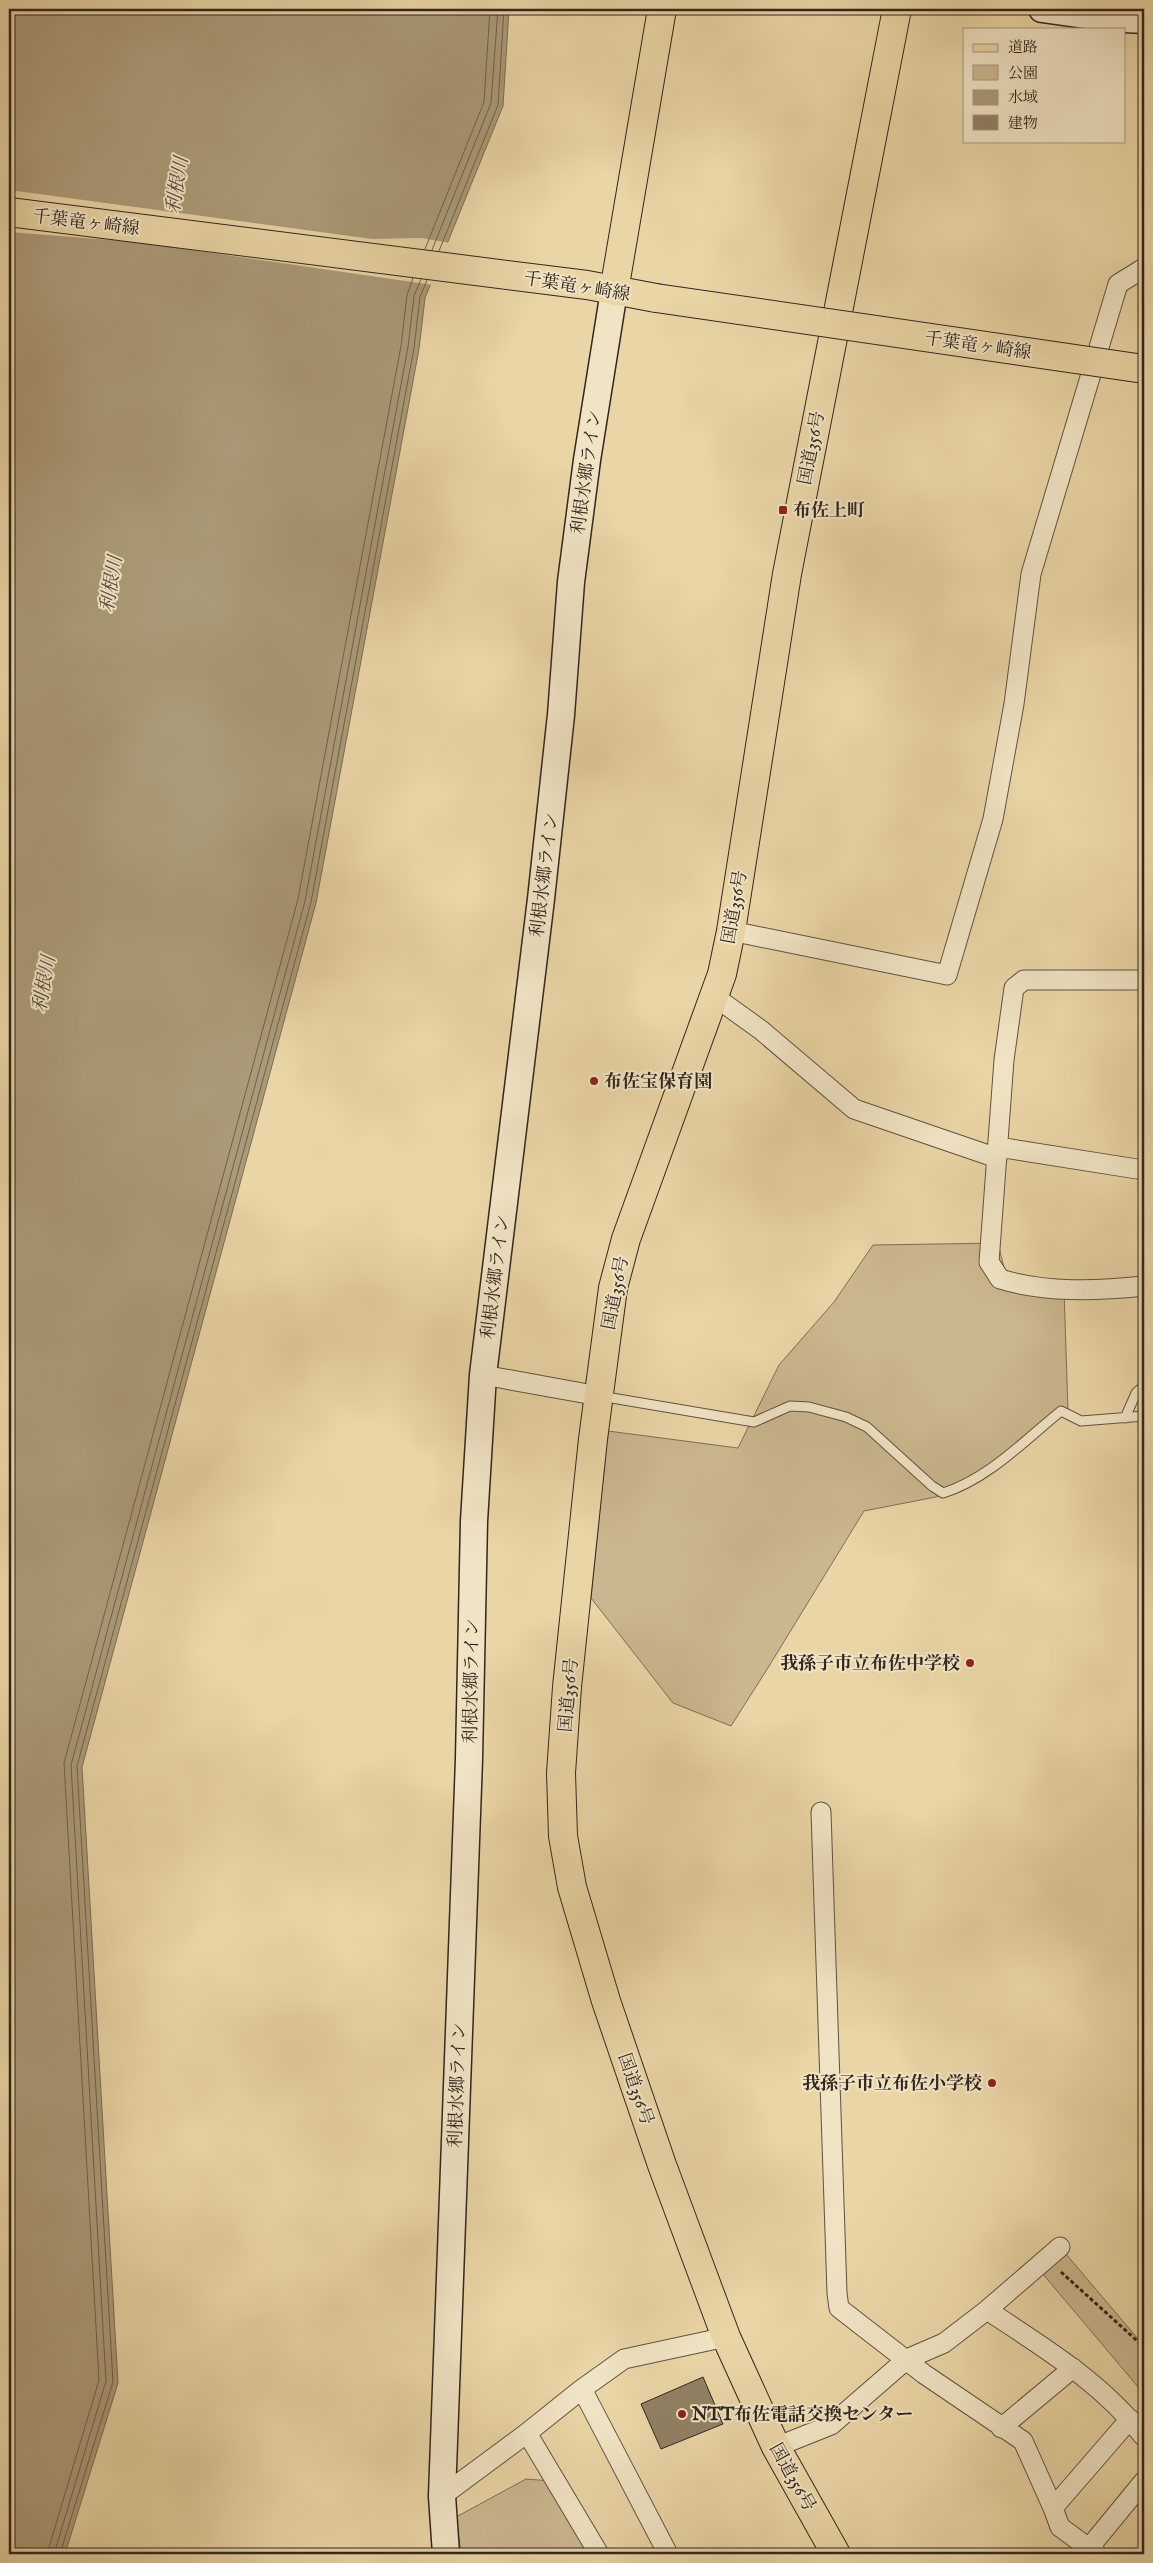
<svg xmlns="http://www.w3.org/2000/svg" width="1153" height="2563" viewBox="0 0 1153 2563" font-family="'IM FELL English','Noto Serif JP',serif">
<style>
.green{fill:#cbb78f;stroke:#7e6e57}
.water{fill:#ab9a78;stroke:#7b6c54}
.pier{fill:#ead5a6}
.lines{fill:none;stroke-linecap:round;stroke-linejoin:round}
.shore{stroke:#6e604c;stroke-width:1}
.building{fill:#928165;stroke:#32261f}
.service-casing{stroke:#605241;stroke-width:11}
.minor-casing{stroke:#605241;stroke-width:21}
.secondary-casing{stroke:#32261f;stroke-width:29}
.primary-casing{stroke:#32261f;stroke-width:30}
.trunk-casing{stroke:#32261f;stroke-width:30}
.path{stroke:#32261f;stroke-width:3;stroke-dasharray:4 2.5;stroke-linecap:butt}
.service{stroke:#f1e4c5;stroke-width:9}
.minor{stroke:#f1e4c5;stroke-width:19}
.secondary{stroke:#f1e4c5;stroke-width:26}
.primary{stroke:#ead5a6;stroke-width:28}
.trunk{stroke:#ead5a6;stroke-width:28}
.primary-bridge-casing{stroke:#32261f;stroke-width:30;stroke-linecap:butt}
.primary-bridge{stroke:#ead5a6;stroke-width:28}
.poi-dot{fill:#8f2418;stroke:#f1e4c5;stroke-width:2}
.labels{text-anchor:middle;stroke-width:4;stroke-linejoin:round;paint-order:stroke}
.street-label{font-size:18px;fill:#32261f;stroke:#f1e4c5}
.poi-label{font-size:18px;font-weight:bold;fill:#32261f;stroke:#f1e4c5;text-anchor:start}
.water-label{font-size:19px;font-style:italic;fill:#56493a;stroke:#f1e4c5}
</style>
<rect width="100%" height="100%" fill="#ead5a6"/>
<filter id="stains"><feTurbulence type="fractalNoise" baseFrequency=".004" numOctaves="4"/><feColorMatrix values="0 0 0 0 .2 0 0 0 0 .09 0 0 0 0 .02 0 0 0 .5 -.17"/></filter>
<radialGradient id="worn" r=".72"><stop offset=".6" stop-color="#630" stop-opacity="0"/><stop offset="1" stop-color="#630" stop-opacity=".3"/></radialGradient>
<path class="green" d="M 998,1243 L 1007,1280 L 1064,1289 L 1068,1412 L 951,1494 L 864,1511 L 766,1671 L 731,1726 L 673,1703 L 591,1598 L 608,1431 L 738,1448 L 779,1365 L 834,1302 L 873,1245 Z
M 1060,2247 L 1144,2346 L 1144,2394 L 1037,2267 Z
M 526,2479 L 551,2481 L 598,2554 L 461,2554 L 456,2517 Z"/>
<path class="water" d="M 9,9 L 509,9 L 503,106 L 425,298 L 419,349 L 316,903 L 82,1767 L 118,2383 L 65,2554 L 9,2554 Z"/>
<path class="pier" d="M 9,190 L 372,239 L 421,238 L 450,243 L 433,285 L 136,242 L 9,232 Z"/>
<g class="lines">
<path class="shore" d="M 425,249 L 484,102 L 490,9
M 432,250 L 491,103 L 498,9
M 439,251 L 498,105 L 504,9
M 47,2554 L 99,2380 L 64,1763 L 298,899 L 401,346 L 407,295 L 413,278
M 54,2554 L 106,2381 L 71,1765 L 305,901 L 408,347 L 414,296 L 421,279
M 60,2554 L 113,2382 L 77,1766 L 311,902 L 414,348 L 420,297 L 427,280"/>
</g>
<path class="building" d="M 703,2377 L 723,2424 L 661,2449 L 641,2404 Z"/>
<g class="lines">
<defs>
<path id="service" d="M 600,1396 L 754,1422 L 790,1406 L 809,1407 L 846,1417 L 867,1427 L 932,1486 L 943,1493 C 988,1479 1025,1440 1061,1411 L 1081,1421 L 1144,1416
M 1125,1418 L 1136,1393 L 1144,1386"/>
<path id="minor" d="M 731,931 L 947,975 L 993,819 L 1014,704 L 1031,574 L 1118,284 L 1144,268
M 1144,980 L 1024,980 L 1014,988 L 1004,1060 L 989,1262 L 1000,1279 C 1046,1293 1097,1291 1144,1286
M 715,997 L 761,1030 L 854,1109 L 997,1158
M 998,1147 L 1137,1169
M 483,1375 L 599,1396
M 821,1812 L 837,2293 L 839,2308 L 924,2374 L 1023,2441 L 1053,2508 L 1130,2419
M 987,2310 C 1043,2347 1103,2383 1144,2437
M 582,2389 L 668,2554
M 1001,2428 L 1073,2368
M 527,2433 L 599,2554
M 776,2447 L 831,2425 L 907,2359 L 944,2343 L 987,2310 L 1060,2247
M 442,2496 L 527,2433 L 582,2389 L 624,2359 L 726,2337
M 1053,2508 L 1060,2527 L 1097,2554
M 1089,2548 L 1144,2481"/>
<path id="secondary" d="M 1042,9 L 1106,18 L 1144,20
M 446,2554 L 442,2496 L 469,1759 L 474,1521 L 483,1375 L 541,899 L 561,715 L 571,582 L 587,460 L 614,291"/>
<path id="primary" d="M 9,212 L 587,285 L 656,298
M 614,291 L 662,9"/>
<path id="trunk" d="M 836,2554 L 776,2447 L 726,2337 L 662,2165 L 606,2001 L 572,1887 L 563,1836 L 561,1773 L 567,1687 L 593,1439 L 613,1288 L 626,1239 L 722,974 L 731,931 L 787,574 L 897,9"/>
</defs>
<use href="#service" class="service-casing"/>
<use href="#minor" class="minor-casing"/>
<use href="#secondary" class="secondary-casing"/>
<use href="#primary" class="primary-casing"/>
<use href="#trunk" class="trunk-casing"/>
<path class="path" d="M 1061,2272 L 1144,2347"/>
<use href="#service" class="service"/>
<use href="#minor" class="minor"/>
<use href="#secondary" class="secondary"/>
<use href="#primary" class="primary"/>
<use href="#trunk" class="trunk"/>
<defs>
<path id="primary-bridge" d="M 656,298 L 1144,369"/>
</defs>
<use href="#primary-bridge" class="primary-bridge-casing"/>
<use href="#primary-bridge" class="primary-bridge"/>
</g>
<g class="poi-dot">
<rect x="778" y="505" width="10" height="10" rx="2.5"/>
<circle cx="594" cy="1081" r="5"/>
<circle cx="970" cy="1663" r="5"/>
<circle cx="992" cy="2083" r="5"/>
<circle cx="682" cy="2414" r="5"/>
</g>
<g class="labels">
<g class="street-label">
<text transform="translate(86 222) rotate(7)" y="6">千葉竜ヶ崎線</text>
<text transform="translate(577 286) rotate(9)" y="6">千葉竜ヶ崎線</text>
<text transform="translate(978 345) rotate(8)" y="6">千葉竜ヶ崎線</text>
<text transform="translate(811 448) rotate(-79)" y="6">国道356号</text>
<text transform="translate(586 472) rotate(-82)" y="6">利根水郷ライン</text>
<text transform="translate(544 875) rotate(-83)" y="6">利根水郷ライン</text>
<text transform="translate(734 907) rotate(-80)" y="6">国道356号</text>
<text transform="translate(495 1277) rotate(-83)" y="6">利根水郷ライン</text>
<text transform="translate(615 1293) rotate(-79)" y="6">国道356号</text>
<text transform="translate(471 1681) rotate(-89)" y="6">利根水郷ライン</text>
<text transform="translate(568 1695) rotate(-85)" y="6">国道356号</text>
<text transform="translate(457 2085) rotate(-88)" y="6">利根水郷ライン</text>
<text transform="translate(636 2089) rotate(71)" y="6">国道356号</text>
<text transform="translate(793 2477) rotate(61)" y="6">国道356号</text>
</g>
<g class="poi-label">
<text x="793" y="516">布佐上町</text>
<text x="604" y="1087">布佐宝保育園</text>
<text x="960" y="1669" text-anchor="end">我孫子市立布佐中学校</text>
<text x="982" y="2089" text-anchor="end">我孫子市立布佐小学校</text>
<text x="692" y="2420">NTT布佐電話交換センター</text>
</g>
<g class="water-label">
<text transform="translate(176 185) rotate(-81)" y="7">利根川</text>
<text transform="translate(110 584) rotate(-81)" y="7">利根川</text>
<text transform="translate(43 984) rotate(-80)" y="7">利根川</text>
</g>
</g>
<rect width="1153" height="2563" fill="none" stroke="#ead5a6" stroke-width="30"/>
<rect x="10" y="10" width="1133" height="2543" fill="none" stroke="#32261f" stroke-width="2.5"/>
<rect x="15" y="15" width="1123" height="2533" fill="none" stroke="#32261f"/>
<rect x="963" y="28" width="162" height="115" fill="#f1e4c5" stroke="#a59883"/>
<rect x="973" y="44" width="25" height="8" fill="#ead5a6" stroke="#a59883"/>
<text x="1008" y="52" font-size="15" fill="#32261f">道路</text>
<rect x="973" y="65" width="25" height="15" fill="#cbb78f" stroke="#a59883"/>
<text x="1008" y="78" font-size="15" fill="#32261f">公園</text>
<rect x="973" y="90" width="25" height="15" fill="#ab9a78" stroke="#a59883"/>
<text x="1008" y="102" font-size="15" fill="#32261f">水域</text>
<rect x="973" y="115" width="25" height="15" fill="#928165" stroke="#a59883"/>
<text x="1008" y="128" font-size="15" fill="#32261f">建物</text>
<rect width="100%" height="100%" filter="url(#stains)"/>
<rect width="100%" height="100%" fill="url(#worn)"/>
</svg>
